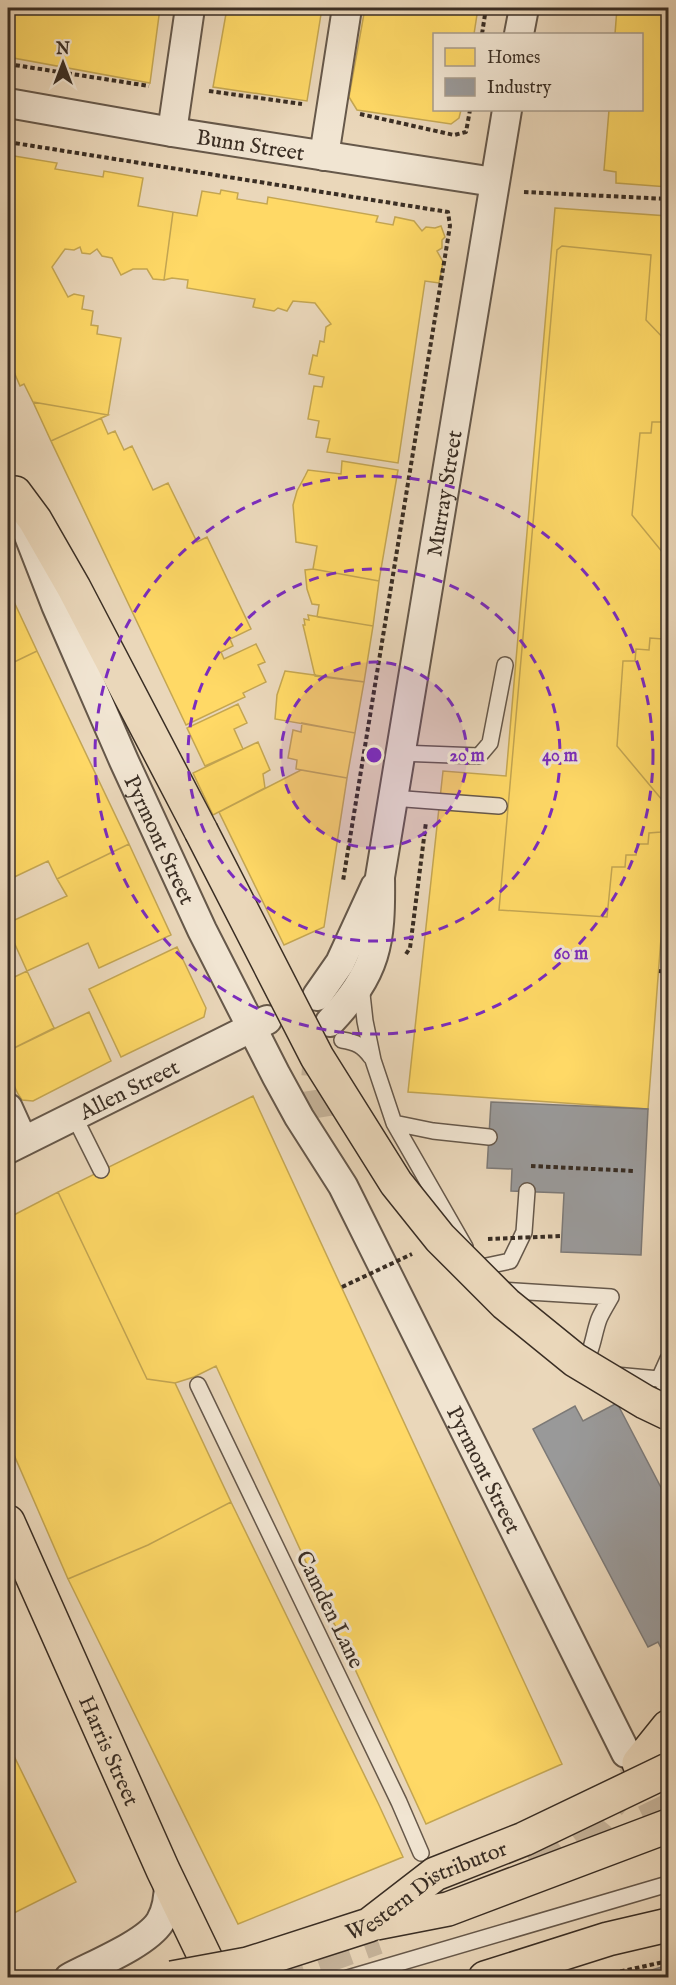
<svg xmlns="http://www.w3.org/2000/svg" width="676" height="1985" viewBox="0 0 676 1985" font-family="'IM FELL English',serif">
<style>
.homes{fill:#ffd966;stroke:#c4a652;stroke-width:1.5}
.industry{fill:#999;stroke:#7c7976;stroke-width:1.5}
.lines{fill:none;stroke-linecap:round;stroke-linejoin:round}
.street-tunnel{stroke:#c7b59c;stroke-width:28;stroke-dasharray:28 14;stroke-linecap:butt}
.highway-tunnel{stroke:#c7b59c;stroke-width:33;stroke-dasharray:33 16;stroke-linecap:butt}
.lane-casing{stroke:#66584a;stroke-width:18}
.street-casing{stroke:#66584a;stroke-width:32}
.primary-casing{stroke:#3a2e24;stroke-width:36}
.highway-casing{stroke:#3a2e24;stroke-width:36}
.path{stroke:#3a2e24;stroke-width:4;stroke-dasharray:4.5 3;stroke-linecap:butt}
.lane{stroke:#f1e5d2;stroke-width:15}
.street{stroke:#f1e5d2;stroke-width:28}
.primary{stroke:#ead7ba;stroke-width:33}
.highway{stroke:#ead7ba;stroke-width:33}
.highway-bridge-casing{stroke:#3a2e24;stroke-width:36;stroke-linecap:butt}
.path-bridge{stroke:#3a2e24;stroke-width:4;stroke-dasharray:4.5 3;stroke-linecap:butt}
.highway-bridge{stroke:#ead7ba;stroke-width:33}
.ring{fill:none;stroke:#7b2cbf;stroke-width:3;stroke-dasharray:10 8}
.labels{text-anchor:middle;stroke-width:6;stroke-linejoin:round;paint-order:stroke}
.street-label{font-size:22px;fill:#3a2e24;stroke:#f1e5d2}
.centre{fill:#7b2cbf;stroke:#f1e5d2;stroke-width:3}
.ring-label{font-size:18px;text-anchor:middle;font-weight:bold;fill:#7b2cbf;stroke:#f1e5d2;stroke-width:6;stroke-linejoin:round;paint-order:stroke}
</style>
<rect width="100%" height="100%" fill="#ead7ba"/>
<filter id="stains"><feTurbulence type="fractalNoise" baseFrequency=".00333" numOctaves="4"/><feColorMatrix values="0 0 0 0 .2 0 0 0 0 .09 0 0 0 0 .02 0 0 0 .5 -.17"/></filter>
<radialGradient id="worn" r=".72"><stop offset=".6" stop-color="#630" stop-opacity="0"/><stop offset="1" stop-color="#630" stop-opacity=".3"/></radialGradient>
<path class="homes" d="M 8,8 L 160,8 L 150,83 L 8,57 Z
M 227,8 L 322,8 L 307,101 L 213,87 Z
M 365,8 L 478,8 L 474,34 L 434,34 L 434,110 L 461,110 L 459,118 L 451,124 L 357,110 L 349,97 Z
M 617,8 L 668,8 L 668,187 L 616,183 L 616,172 L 604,170 L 609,110 L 642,110 L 642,34 L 615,34 Z
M 8,155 L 57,163 L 55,169 L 103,177 L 104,171 L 143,178 L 138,206 L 173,212 L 164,280 L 153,279 L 147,269 L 133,269 L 121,275 L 112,258 L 102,256 L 97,249 L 90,254 L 82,253 L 80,247 L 74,250 L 65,249 L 52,267 L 68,297 L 74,294 L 84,296 L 82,309 L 93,311 L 91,325 L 98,326 L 97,334 L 121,338 L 108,415 L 33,402 L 24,384 L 20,386 L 8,358 Z
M 221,190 L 238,193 L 237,199 L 267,204 L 268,197 L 378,216 L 376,222 L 393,225 L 395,217 L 414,221 L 422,231 L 426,227 L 435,228 L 441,226 L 445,237 L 442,240 L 442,248 L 437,251 L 443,262 L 439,283 L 425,281 L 398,463 L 327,452 L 330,439 L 316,437 L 319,421 L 308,419 L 314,386 L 322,387 L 324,377 L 309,374 L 313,355 L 317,356 L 320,341 L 324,342 L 326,327 L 331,324 L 315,303 L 293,301 L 287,311 L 278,308 L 274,311 L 253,307 L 255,299 L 187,288 L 188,280 L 172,278 L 164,280 L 173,212 L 197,216 L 202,191 L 220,194 Z
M 555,208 L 668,216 L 668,846 L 648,1109 L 408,1092 L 443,771 L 506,776 Z
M 562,246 L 651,255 L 646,320 L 668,343 L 668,410 L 664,409 L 663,422 L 652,422 L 651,433 L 640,433 L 632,515 L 668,559 L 668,628 L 663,628 L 663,639 L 650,638 L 649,650 L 636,649 L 635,661 L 623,661 L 617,746 L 668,807 L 668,815 L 662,822 L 661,832 L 649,833 L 648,844 L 637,844 L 636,855 L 626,855 L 625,867 L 612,867 L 607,917 L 499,910 L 557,250 Z
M 33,402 L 108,415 L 51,441 Z
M 101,418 L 108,434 L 115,431 L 124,450 L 132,446 L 153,490 L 168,483 L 197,542 L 207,537 L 251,629 L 230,639 L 233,646 L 221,652 L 224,659 L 256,644 L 265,662 L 258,665 L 266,682 L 243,693 L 245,697 L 186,725 L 51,441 Z
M 342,461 L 398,470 L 379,581 L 313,569 L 317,546 L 296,542 L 293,505 L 297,491 L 305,476 L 308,470 L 341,474 Z
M 313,569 L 379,581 L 373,626 L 317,617 L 319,605 L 312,604 L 307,589 L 305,570 Z
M 8,589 L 37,651 L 8,665 Z
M 308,615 L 373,626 L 364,682 L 315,676 L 303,625 L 305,625 L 304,619 L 309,620 Z
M 37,651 L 129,844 L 57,879 L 48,861 L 8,880 L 8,665 Z
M 285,671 L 364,682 L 355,733 L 275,719 L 277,695 Z
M 238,704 L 247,723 L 234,729 L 243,749 L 205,766 L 187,728 Z
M 302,723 L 355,733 L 347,778 L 296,769 L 297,760 L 288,758 L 293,730 L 301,732 Z
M 258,742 L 270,770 L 263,774 L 265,788 L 213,815 L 193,773 Z
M 301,770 L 347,778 L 324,927 L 284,945 L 219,812 Z
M 129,844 L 171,935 L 99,968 L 88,943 L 27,971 L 8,929 L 8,923 L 67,896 L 57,879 Z
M 177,947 L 206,1008 L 204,1017 L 121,1057 L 89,989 Z
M 27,971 L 54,1028 L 8,1051 L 8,980 Z
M 89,1012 L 111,1061 L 33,1101 L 22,1100 L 18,1094 L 8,1073 L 8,1051 Z
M 253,1096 L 562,1764 L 426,1824 L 216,1366 L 194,1377 L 175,1383 L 147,1379 L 58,1192 Z
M 58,1192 L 147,1379 L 175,1383 L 231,1502 L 148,1545 L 68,1579 L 8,1441 L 8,1218 Z
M 231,1502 L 378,1803 L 403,1857 L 238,1924 L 68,1579 L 148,1545 Z
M 13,1754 L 76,1882 L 8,1916 L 8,1757 Z"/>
<path class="industry" d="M 491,1102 L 648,1109 L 641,1255 L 561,1252 L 564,1193 L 511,1191 L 512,1169 L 487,1168 Z
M 617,1403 L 668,1501 L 668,1662 L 658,1642 L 648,1647 L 533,1429 L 575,1406 L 583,1421 Z
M 668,1965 L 668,1978 L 626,1978 Z"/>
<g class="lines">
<path class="street-tunnel" d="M 317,1048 L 315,1084 L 321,1121
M 632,1763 L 668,1836"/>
<path class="highway-tunnel" d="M 537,1870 L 585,1834 L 621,1790
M 272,1978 L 277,1974 L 377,1938"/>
<defs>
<path id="lane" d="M 399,753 L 479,756 L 490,743 L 505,665
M 392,798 L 499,806
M 361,985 L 365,1021 L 373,1060 L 394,1123 L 465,1247
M 342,1040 C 356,1042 363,1046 371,1057
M 74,1116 L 101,1170
M 394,1123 L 433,1131 L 489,1137
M 477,1268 L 510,1261 L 524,1232 L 527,1191
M 498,1290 L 611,1297 C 607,1304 602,1312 599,1319 C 593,1335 593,1353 581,1366
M 615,1375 L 659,1379 L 668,1388
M 659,1379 L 668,1359
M 198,1385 L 399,1802 L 421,1853
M 348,1978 L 668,1884"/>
<g id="street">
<path d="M 519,34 L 524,8"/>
<path id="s1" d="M 8,103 L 172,132 L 494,182"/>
<path d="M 172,132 L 190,8"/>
<path d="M 324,156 L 347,8"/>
<path id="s2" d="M 22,518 L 56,605 L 124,761 L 202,930 L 276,1075 L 299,1117 L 343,1186 L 626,1753"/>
<path d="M 317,996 L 340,963 L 375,887"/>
<path id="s3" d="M 330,1022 C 377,972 381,944 380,877 L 507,110"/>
<path d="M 8,1108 L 23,1141"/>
<path id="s4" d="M 8,1149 L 267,1020"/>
<path d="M 69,1978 C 93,1965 146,1944 160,1922 C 168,1909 169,1895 169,1881"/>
</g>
<g id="primary">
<path id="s5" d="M 8,1522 L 163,1870 L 215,1978"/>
</g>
<path id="highway" d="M 15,493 L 35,520 L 74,588 L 201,831
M 639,1763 L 668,1727
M 485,1978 L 608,1939 L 668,1925"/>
</defs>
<use href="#lane" class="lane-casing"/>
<use href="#street" class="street-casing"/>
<use href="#primary" class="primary-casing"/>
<use href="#highway" class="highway-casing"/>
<path class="path" d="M 482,34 L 486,8
M 8,64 L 149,86
M 209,91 L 302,104
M 360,114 L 454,135 L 466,132 L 470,110
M 8,142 L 448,212 L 450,226 L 343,881
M 524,192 L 668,199
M 406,954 L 410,948 L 426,822
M 659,971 L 668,972
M 531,1166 L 635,1171"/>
<use href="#lane" class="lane"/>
<use href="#street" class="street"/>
<use href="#primary" class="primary"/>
<use href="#highway" class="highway"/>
<defs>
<g id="highway-bridge">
<path d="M 201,831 L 317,1057 L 396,1183 L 440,1238 L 506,1304 L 575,1360 L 645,1402 L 668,1413"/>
<path d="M 376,1923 L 448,1909 L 668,1826"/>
<path id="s6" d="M 172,1978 L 248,1964 L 369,1925 L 435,1874 L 524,1839 L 668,1770"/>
</g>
</defs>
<use href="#highway-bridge" class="highway-bridge-casing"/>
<path class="path-bridge" d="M 488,1239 L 562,1236
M 342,1287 L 412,1254
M 591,1978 L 668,1961"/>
<use href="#highway-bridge" class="highway-bridge"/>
</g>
<circle cx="374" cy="755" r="93" fill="#7b2cbf" fill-opacity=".12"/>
<g class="ring">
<circle cx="374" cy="755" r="93"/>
<circle cx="374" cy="755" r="186"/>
<circle cx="374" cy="755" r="279"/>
</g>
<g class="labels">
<g class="street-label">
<text dy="8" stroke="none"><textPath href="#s1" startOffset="246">Bunn Street</textPath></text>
<text dy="8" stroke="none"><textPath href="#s3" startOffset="548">Murray Street</textPath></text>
<text dy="8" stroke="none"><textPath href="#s2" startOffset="350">Pyrmont Street</textPath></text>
<text dy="8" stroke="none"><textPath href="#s4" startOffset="135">Allen Street</textPath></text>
<text dy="8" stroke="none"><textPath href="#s2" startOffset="1059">Pyrmont Street</textPath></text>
<text transform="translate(331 1609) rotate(64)" y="8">Camden Lane</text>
<text dy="8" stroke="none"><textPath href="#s5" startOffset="250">Harris Street</textPath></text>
<text dy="8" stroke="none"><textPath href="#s6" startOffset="272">Western Distributor</textPath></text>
</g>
</g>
<circle cx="374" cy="755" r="9" class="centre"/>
<g class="ring-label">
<text x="467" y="761">20 m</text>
<text x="560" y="761">40 m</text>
<text x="571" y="959">60 m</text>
</g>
<rect width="676" height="1985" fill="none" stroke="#ead7ba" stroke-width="30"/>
<rect x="9" y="9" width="658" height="1967" fill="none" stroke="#3a2e24" stroke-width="3"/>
<rect x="15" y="15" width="646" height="1955" fill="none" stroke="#3a2e24" stroke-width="1.5"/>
<rect x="433" y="33" width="210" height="78" fill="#f1e5d2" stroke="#a89c8c" stroke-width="1.5"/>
<rect x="445" y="48" width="30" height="18" fill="#ffd966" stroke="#a89c8c" stroke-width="1.5"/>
<text x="487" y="63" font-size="18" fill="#3a2e24">Homes</text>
<rect x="445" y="78" width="30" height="18" fill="#999999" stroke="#a89c8c" stroke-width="1.5"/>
<text x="487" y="93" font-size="18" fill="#3a2e24">Industry</text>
<g transform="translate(63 63)" stroke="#f1e5d2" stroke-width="4.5" paint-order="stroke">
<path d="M0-4.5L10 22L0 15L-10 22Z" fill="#3a2e24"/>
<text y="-9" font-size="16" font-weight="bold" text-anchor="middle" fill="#3a2e24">N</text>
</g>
<rect width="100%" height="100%" filter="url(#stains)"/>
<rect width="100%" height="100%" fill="url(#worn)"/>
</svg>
